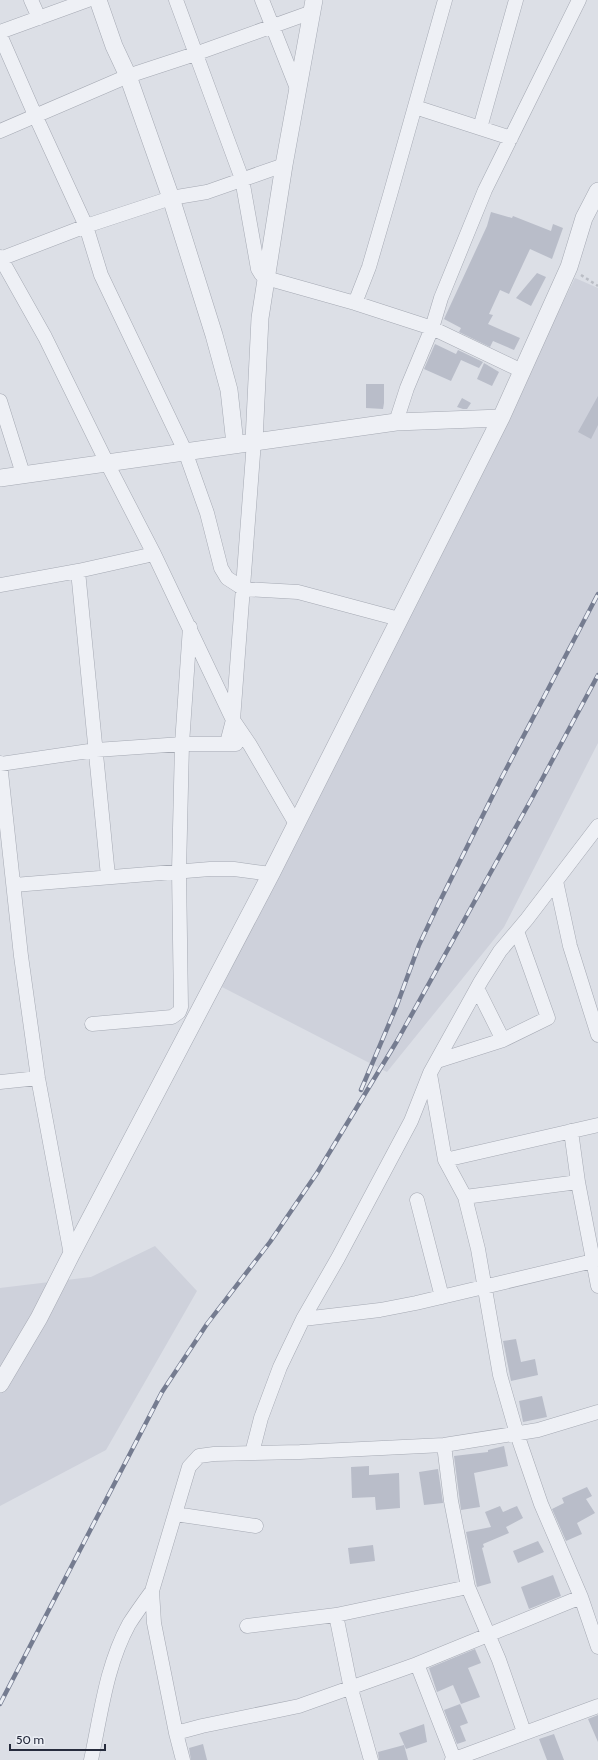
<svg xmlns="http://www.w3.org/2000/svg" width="598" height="1760" viewBox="0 0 598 1760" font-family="Cabin,sans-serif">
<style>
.built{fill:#ced1db}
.building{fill:#b9bdc9}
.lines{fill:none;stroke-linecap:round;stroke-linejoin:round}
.minor-casing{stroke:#a5a9b3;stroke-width:15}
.tertiary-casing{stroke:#a5a9b3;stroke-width:18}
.path{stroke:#babdc5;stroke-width:2.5;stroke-dasharray:3 3;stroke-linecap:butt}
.minor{stroke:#eef0f5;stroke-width:14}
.tertiary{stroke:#eef0f5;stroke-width:17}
.rail-casing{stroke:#757c90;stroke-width:4.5}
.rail{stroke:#ebeef4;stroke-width:3;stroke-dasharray:9;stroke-linecap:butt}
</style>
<rect width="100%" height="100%" fill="#dcdfe6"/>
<path class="built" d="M 575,278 L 598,288 L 598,743 L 504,927 L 387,1072 L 222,987 Z
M 155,1246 L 197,1291 L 106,1450 L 0,1506 L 0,1288 L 91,1277 Z"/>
<path class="building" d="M 491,212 L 512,218 L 513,216 L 551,231 L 553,224 L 563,228 L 552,259 L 530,249 L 509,294 L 500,290 L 489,314 L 493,315 L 488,324 L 520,338 L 514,350 L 493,341 L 490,347 L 459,332 L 461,328 L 444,319 L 487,226 Z
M 537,273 L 546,277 L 531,306 L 516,298 Z
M 435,344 L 456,354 L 458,350 L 483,362 L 479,368 L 461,360 L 451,381 L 424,369 Z
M 484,363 L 499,372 L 492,386 L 477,379 Z
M 366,384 L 384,384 L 384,403 L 383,409 L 366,408 Z
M 598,396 L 598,425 L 591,439 L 578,432 Z
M 462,398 L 471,403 L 467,409 L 463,409 L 457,407 Z
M 516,1339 L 521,1362 L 535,1359 L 538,1375 L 511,1381 L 503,1341 Z
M 542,1396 L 547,1417 L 523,1422 L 519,1401 Z
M 504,1446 L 508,1466 L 474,1473 L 480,1507 L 461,1510 L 454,1456 L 488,1452 L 488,1450 Z
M 369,1466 L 369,1475 L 399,1473 L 400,1508 L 376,1510 L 375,1497 L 352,1498 L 351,1467 Z
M 438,1469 L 443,1503 L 424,1505 L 419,1472 Z
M 587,1487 L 592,1496 L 586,1499 L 595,1513 L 577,1523 L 582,1534 L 566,1541 L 552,1509 L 564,1503 L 562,1498 Z
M 500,1506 L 503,1512 L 517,1506 L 523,1518 L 506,1527 L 509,1533 L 483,1544 L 484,1547 L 482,1548 L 491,1583 L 477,1587 L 466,1532 L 491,1527 L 485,1512 Z
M 538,1541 L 544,1552 L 518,1563 L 513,1551 Z
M 373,1545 L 375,1561 L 350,1564 L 348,1548 Z
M 553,1575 L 561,1596 L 529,1609 L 521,1587 Z
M 475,1649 L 481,1663 L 468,1668 L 480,1697 L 461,1704 L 453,1685 L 437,1692 L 429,1668 Z
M 460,1704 L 468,1723 L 460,1726 L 466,1741 L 457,1744 L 444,1710 Z
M 598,1715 L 598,1742 L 588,1719 Z
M 424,1724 L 427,1742 L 406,1749 L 399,1733 Z
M 554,1734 L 564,1760 L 547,1760 L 539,1739 Z
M 203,1744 L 207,1760 L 191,1760 L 189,1748 Z
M 404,1745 L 408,1760 L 379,1760 L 378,1752 Z"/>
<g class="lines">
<defs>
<path id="minor" d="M 31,0 L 39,18
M 176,0 L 242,179 L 258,269 L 261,274 L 266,278 L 355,303 L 432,328 L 522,371
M 262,0 L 298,91
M 0,32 L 88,0
M 0,35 L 35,115 L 86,226 L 101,275 L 185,451 L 207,513 L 221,568 L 227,578 L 244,589 L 298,592 L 399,619
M 415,107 L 511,138
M 480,128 L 516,0
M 0,131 L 128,76 L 195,54 L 312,12
M 0,257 L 45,337 L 107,463 L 154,554 L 233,720 L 250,745 L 296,824
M 0,259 L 86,226 L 171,198 L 207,192 L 284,165
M 355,303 L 369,267 L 390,195 L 445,0
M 0,401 L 23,474
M 396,422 L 407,388 L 432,328 L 441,298 L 485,190 L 579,0
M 78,571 L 108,876
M 0,585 L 78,571 L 154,554
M 227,743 L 233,720 L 254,441
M 0,763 L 21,956 L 38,1078 L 71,1255
M 0,764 L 96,750 L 182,744 L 236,744
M 556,881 L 570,946 L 598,1035
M 14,885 L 210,869 L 234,869 L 271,874
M 477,988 L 503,1040 L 548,1018 L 517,931
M 92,1024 L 172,1017 L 179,1012 L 181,1007 L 179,871 L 182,744 L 190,627
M 437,1061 L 503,1040
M 430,1074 L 445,1160 L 465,1197 L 478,1249 L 500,1375 L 517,1434 L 541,1504 L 581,1597 L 598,1647
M 0,1082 L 38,1078
M 571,1131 L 578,1182 L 598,1286
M 445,1160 L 598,1125
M 465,1197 L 578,1182
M 417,1200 L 442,1297
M 303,1319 L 380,1310 L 416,1303 L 593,1261
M 444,1445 L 451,1501 L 468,1587 L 499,1660 L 524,1732
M 252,1453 L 261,1418 L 280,1367 L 303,1319 L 338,1258 L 411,1121 L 430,1073 L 481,981 L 500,951 L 527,919 L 598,826
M 175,1514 L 256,1526
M 336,1615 L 351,1689 L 371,1760
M 247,1626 L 336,1615 L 468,1587
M 417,1664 L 454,1759
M 176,1733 L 202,1726 L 299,1706 L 417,1664 L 581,1597
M 91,1760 C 101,1714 106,1666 129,1624 C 136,1613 144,1602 152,1591
M 183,1760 L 176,1733 L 154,1623 L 152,1591 L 189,1467 L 199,1456 L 214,1454 L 300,1452 L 444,1445 L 538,1430 L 598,1412
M 452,1760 L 598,1706"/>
<path id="tertiary" d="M 98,0 L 114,46 L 128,76 L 171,198 L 214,335 L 229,390 L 235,444
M 254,441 L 260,318 L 284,165 L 314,0
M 0,478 L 396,422 L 501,418
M 0,1384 L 39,1318 L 71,1255 L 271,874 L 501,418 L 569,267 L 584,218 L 598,191"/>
</defs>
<use href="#minor" class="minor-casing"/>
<use href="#tertiary" class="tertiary-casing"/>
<path class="path" d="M 581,275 L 598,286"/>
<use href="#minor" class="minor"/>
<use href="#tertiary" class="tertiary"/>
<defs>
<path id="rail" d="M 361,1090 L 397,1005 L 419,945 L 438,905 L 502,777 L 598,594
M 0,1704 L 162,1392 L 207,1324 L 270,1242 L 317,1173 L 397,1041 L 532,798 L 598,675"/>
</defs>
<use href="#rail" class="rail-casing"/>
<use href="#rail" class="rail"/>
</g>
<path d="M10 1744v6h95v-6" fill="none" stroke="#262b3c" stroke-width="2"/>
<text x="16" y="1744" font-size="12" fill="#262b3c" stroke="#ebeef4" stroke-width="3" paint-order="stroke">50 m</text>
</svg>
